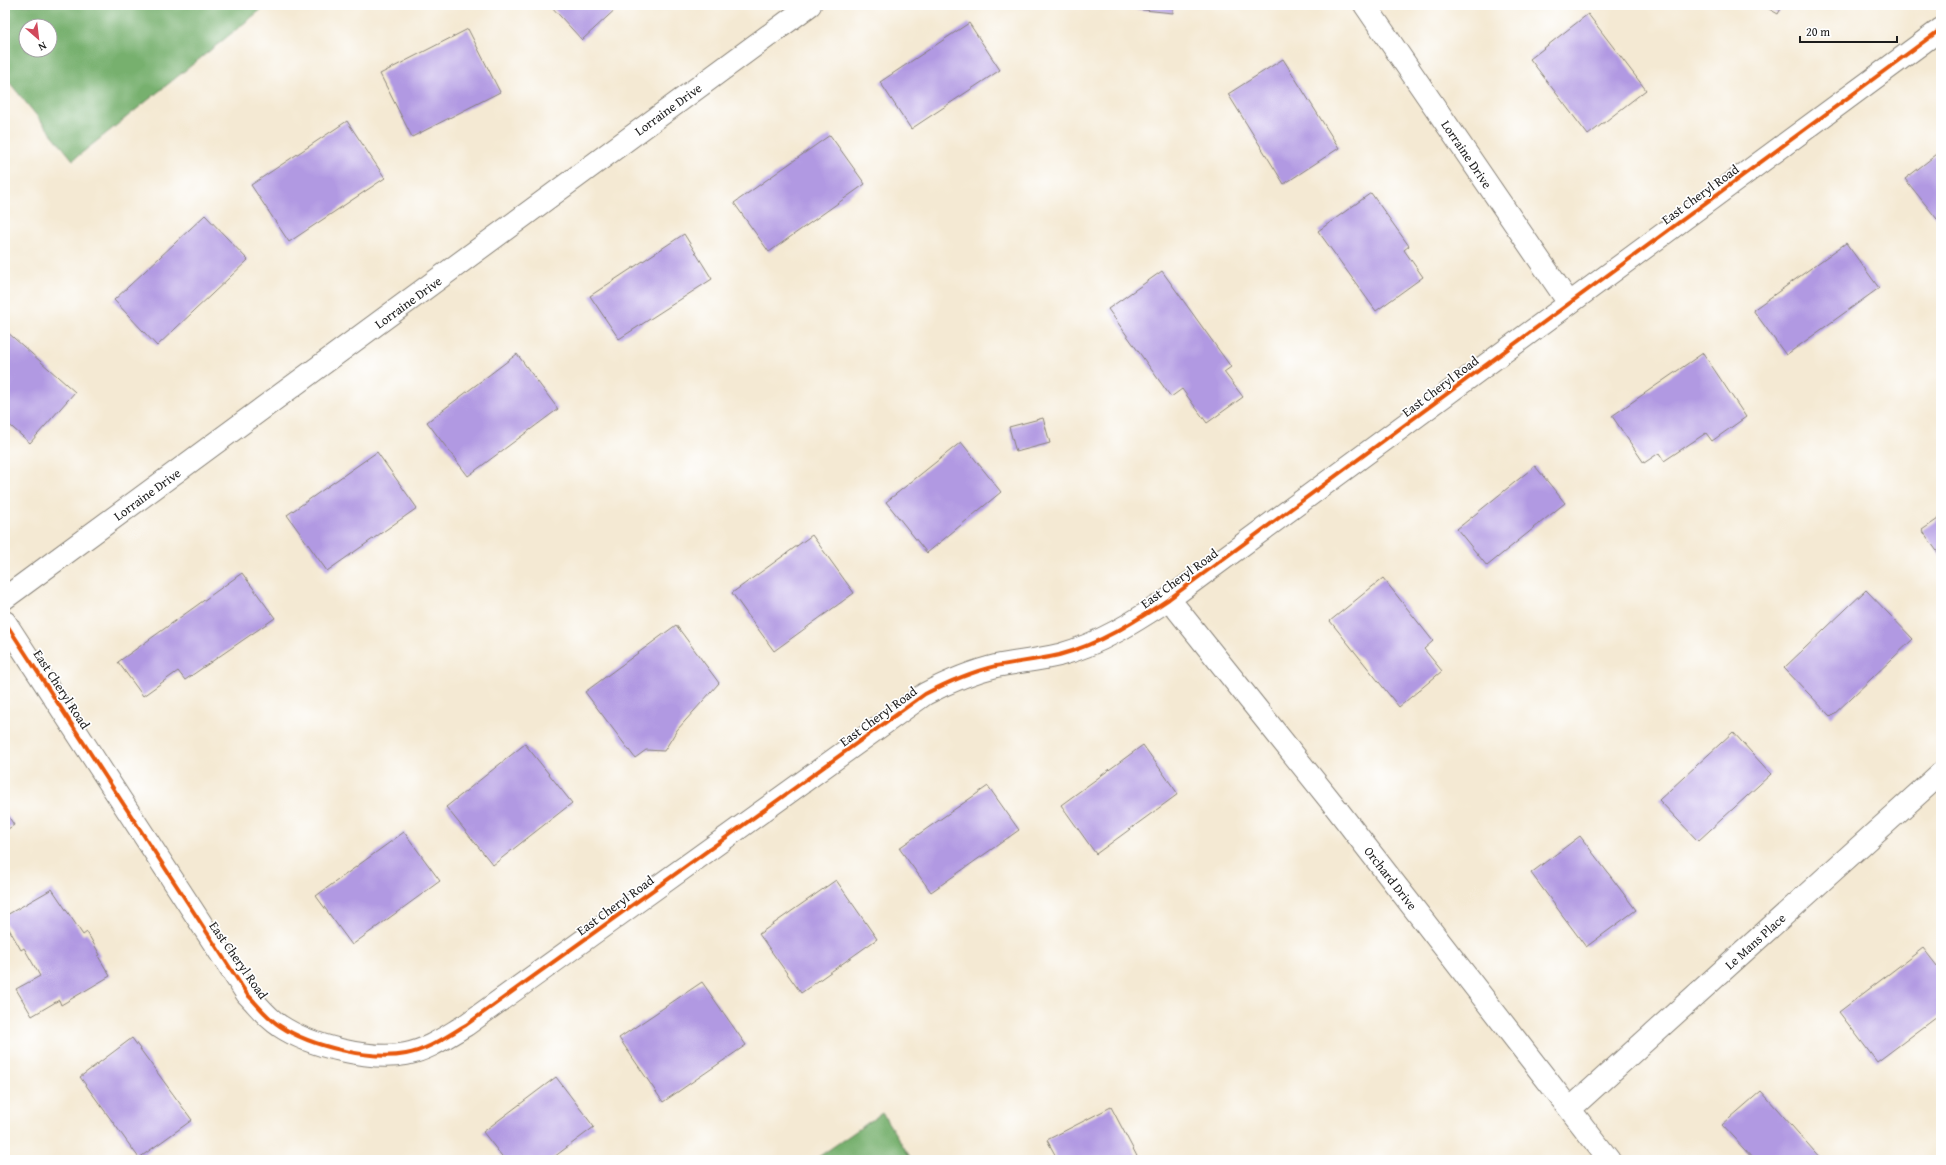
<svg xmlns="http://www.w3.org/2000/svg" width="1946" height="1165" viewBox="0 0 1946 1165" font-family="'Gentium Book Plus',serif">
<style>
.forest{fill:#77b06e;stroke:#4a6645;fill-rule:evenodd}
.building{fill:#b199e2}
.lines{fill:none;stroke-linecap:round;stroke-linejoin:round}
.minor-casing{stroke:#888278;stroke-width:24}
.minor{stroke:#fff;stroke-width:22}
.cycleway-casing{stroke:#fff;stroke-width:6}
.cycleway{stroke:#e8590c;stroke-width:4}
.labels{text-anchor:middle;stroke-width:3.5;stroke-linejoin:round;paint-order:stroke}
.street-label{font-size:13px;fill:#1c1c1c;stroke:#fff}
</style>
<rect width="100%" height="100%" fill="#fff"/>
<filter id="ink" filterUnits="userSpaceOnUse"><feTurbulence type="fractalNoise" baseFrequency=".025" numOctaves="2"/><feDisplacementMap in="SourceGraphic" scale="8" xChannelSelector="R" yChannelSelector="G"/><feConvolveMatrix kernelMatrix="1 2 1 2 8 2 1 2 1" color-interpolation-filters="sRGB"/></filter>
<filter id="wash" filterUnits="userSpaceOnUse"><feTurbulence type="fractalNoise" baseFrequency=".012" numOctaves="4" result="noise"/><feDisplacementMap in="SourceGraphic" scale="16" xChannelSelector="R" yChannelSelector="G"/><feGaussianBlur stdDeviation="0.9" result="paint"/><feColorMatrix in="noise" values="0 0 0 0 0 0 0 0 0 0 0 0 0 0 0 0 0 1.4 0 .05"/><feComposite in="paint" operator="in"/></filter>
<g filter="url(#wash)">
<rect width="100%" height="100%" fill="#f4e9d3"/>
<path class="forest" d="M 5,5 L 267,5 L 73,160 L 5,77 ZM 26,26 L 50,26 L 50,50 L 26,50 Z
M 882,1113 L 912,1160 L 814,1160 Z"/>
<g id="blocks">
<path class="building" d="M 550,5 L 620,5 L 582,40 Z
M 1096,5 L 1173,5 L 1173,13 Z
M 1762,5 L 1783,5 L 1778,14 Z
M 1588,14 L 1646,90 L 1588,135 L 1530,59 Z
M 969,23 L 1000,70 L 911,129 L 880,82 Z
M 468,29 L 500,92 L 412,137 L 380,74 Z
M 1283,59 L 1339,148 L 1284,184 L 1228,94 Z
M 347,121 L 385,178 L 289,242 L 251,185 Z
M 830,135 L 865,184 L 769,252 L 734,203 Z
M 1941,151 L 1941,224 L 1905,179 Z
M 1371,193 L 1409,246 L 1404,250 L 1423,277 L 1376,311 L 1318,231 Z
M 205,215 L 248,260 L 157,346 L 114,300 Z
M 684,234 L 712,279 L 619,339 L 590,296 Z
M 1846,243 L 1879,288 L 1786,355 L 1753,310 Z
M 1162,271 L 1231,367 L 1224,372 L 1243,397 L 1207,423 L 1182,389 L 1171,397 L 1108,309 Z
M 6,331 L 75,392 L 30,443 L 5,421 Z
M 1703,353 L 1746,417 L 1712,441 L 1706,433 L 1664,461 L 1659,453 L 1644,463 L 1612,416 Z
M 517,354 L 558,409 L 468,476 L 427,422 Z
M 1043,418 L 1050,443 L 1016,452 L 1009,427 Z
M 961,442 L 1001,492 L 927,553 L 886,502 Z
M 377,452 L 417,508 L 327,571 L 287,515 Z
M 1535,466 L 1565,503 L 1487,566 L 1457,529 Z
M 1941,517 L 1941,557 L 1922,530 Z
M 812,535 L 854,593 L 774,651 L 732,593 Z
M 242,573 L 275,618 L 185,680 L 178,671 L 143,696 L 118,662 Z
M 1383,578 L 1433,641 L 1424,649 L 1442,671 L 1399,707 L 1330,621 Z
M 1866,590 L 1913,639 L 1831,717 L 1784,668 Z
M 676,625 L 719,683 L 677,730 L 664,751 L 646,750 L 635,758 L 585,692 Z
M 1733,732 L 1771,774 L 1698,841 L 1659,800 Z
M 525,744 L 572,803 L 493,865 L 446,807 Z
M 1143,745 L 1178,794 L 1096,854 L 1061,805 Z
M 988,786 L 1019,830 L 931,892 L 899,848 Z
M 5,811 L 14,825 L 5,831 Z
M 404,832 L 440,881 L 352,945 L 316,896 Z
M 1580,836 L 1636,910 L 1586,947 L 1531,873 Z
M 836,880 L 877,939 L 801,993 L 759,934 Z
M 52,889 L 83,935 L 87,932 L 100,955 L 98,956 L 110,976 L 61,1005 L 59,1000 L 32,1016 L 16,989 L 40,976 L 24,948 L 21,950 L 5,922 L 5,916 Z
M 1923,948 L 1941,971 L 1941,1014 L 1877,1062 L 1839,1012 Z
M 702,982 L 746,1045 L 663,1102 L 619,1038 Z
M 132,1038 L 192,1120 L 139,1158 L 80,1077 Z
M 556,1077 L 594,1127 L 550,1160 L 505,1160 L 483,1132 Z
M 1761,1091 L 1822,1160 L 1754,1160 L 1722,1125 Z
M 1111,1107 L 1139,1160 L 1058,1160 L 1047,1140 Z"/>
</g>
</g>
<g filter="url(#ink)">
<use href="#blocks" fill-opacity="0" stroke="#888278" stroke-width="1"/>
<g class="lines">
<defs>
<path id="minor" d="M 1365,5 L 1569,303
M 5,598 L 810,5
M 1169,599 L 1333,804 L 1609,1160
M 5,622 L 247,994 C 258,1005 267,1018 280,1026 C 310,1046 371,1061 406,1054 C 428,1050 447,1036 466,1025 L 925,694 C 948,682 971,672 996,666 C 1016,662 1038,660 1059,655 C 1100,644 1134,622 1169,599 L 1941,29
M 1570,1109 L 1941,773"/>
</defs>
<use href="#minor" class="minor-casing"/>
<use href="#minor" class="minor"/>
<defs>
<path id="cycleway" d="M 5,622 L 247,994 C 258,1005 267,1018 280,1026 C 310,1046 371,1061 406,1054 C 428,1050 447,1036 466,1025 L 925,694 C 948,682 971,672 996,666 C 1016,662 1038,660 1059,655 C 1100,644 1134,622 1169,599 L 1941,29"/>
</defs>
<use href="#cycleway" class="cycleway-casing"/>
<use href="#cycleway" class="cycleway"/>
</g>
</g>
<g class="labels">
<g class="street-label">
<text transform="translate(668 109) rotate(-36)" y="5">Lorraine Drive</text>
<text transform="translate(1467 154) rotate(56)" y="5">Lorraine Drive</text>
<text transform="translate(1700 194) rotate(-36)" y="5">East Cheryl Road</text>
<text transform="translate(408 302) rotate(-36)" y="5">Lorraine Drive</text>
<text transform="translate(1440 386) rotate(-37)" y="5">East Cheryl Road</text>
<text transform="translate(147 494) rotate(-36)" y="5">Lorraine Drive</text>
<text transform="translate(1179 578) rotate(-36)" y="5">East Cheryl Road</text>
<text transform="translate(62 689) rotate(57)" y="5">East Cheryl Road</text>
<text transform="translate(878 716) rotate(-36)" y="5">East Cheryl Road</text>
<text transform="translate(1391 878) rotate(52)" y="5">Orchard Drive</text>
<text transform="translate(615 905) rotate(-36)" y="5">East Cheryl Road</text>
<text transform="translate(1755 941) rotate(-42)" y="5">Le Mans Place</text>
<text transform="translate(239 960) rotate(55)" y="5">East Cheryl Road</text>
</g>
</g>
<rect width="1946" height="1165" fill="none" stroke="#fff" stroke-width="20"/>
<g transform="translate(38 38) rotate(152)"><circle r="19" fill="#ffffff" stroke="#a4a4a4"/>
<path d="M0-3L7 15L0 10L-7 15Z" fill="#d1495b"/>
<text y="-6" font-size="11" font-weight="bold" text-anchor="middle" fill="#1c1c1c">N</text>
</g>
<path d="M1800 36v6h97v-6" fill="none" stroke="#1c1c1c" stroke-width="2"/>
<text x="1806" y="36" font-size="12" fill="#1c1c1c" stroke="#ffffff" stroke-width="3" paint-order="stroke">20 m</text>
</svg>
